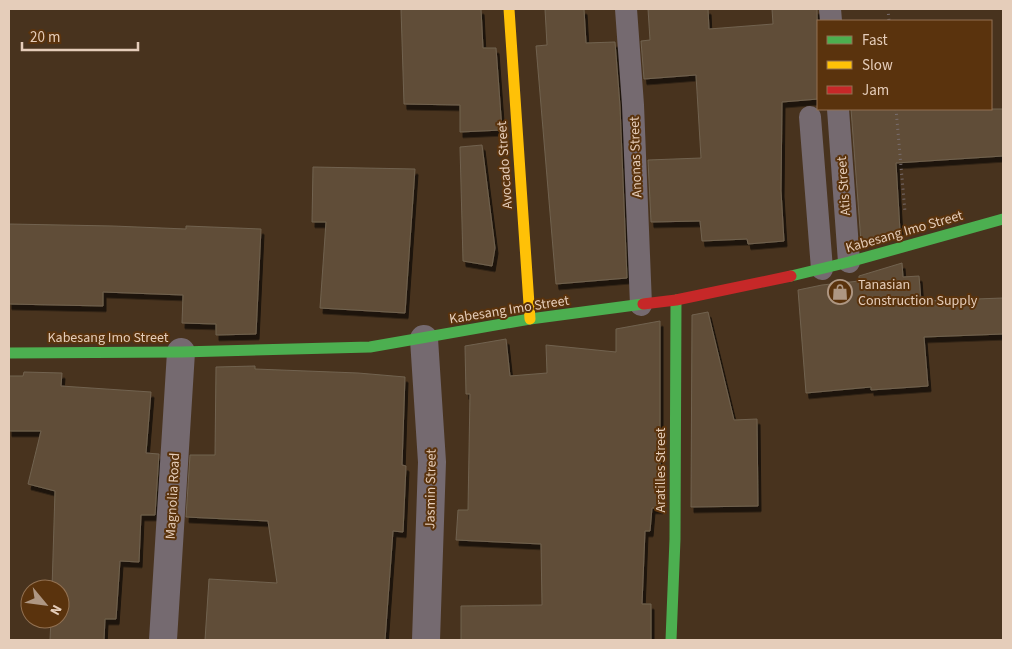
<svg xmlns="http://www.w3.org/2000/svg" width="1012" height="649" viewBox="0 0 1012 649" font-family="'Source Sans 3',sans-serif">
<style>
.building{fill:#604e38;stroke:#71624f;filter:url(#shadow)}
.lines{fill:none;stroke-linecap:round;stroke-linejoin:round}
.path{stroke:#786d6e;stroke-width:3;stroke-dasharray:1 4;stroke-linecap:butt}
.lane{stroke:#756a70;stroke-width:22}
.street{stroke:#756a70;stroke-width:28}
.fast{stroke:#4caf50;stroke-width:11}
.slow{stroke:#ffc107;stroke-width:11}
.jam{stroke:#c62828;stroke-width:11}
.labels{text-anchor:middle;stroke-width:4;stroke-linejoin:round;paint-order:stroke}
.street-label{font-size:14px;fill:#e5cdba;stroke:#5a330d}
.poi-label{font-size:14px;fill:#e5cdba;stroke:#5a330d;text-anchor:start}
</style>
<defs>
<filter id="shadow"><feDropShadow dx="3" dy="5.5" stdDeviation="0" flood-color="#0009"/></filter>
</defs>
<rect width="100%" height="100%" fill="#48331e"/>
<path class="building" d="M 401,9 L 481,9 L 483,48 L 496,48 L 502,130 L 460,132 L 460,105 L 404,104 Z
M 545,9 L 584,9 L 586,43 L 615,42 L 620,106 L 627,278 L 556,284 L 536,46 L 547,45 Z
M 648,9 L 708,9 L 709,29 L 773,24 L 772,9 L 817,9 L 818,99 L 782,102 L 781,191 L 784,241 L 748,244 L 747,239 L 702,241 L 700,221 L 651,222 L 648,160 L 701,158 L 696,75 L 644,79 L 641,41 L 650,40 Z
M 851,109 L 1003,109 L 1003,156 L 896,163 L 900,231 L 861,242 Z
M 482,145 L 495,248 L 492,266 L 463,261 L 460,147 Z
M 313,167 L 415,169 L 405,313 L 320,308 L 326,222 L 312,222 Z
M 9,224 L 113,226 L 186,229 L 186,226 L 261,229 L 256,334 L 216,335 L 216,324 L 182,323 L 183,295 L 103,292 L 103,306 L 9,304 Z
M 902,263 L 903,277 L 919,276 L 921,301 L 1003,298 L 1003,334 L 924,337 L 928,386 L 871,390 L 871,387 L 806,393 L 798,290 L 822,285 L 859,281 L 859,276 Z
M 708,312 L 734,420 L 757,419 L 758,506 L 691,507 L 692,315 Z
M 660,321 L 660,508 L 652,508 L 650,531 L 645,531 L 642,604 L 651,604 L 651,640 L 461,640 L 461,606 L 542,605 L 541,544 L 456,540 L 458,510 L 468,510 L 470,394 L 466,394 L 465,346 L 506,339 L 510,376 L 547,373 L 546,345 L 616,352 L 616,329 Z
M 255,366 L 255,369 L 358,373 L 405,377 L 402,465 L 406,466 L 403,532 L 393,531 L 385,640 L 205,640 L 209,579 L 277,583 L 268,521 L 186,517 L 190,455 L 215,455 L 216,367 Z
M 24,372 L 62,373 L 61,386 L 151,392 L 146,453 L 159,454 L 155,515 L 141,515 L 139,562 L 120,561 L 116,619 L 105,619 L 104,640 L 50,640 L 51,619 L 60,619 L 60,589 L 52,589 L 55,491 L 28,484 L 41,431 L 9,431 L 9,376 L 23,376 Z"/>
<g class="lines">
<path class="path" d="M 888,9 L 889,21
M 896,109 L 905,212"/>
<path class="lane" d="M 626,9 L 633,105 L 641,305
M 830,9 L 831,21
M 838,109 L 849,262
M 810,117 L 822,269"/>
<path class="street" d="M 424,339 L 432,462 L 426,640
M 163,640 L 181,352"/>
<path class="fast" d="M 791,276 L 849,262 L 1003,219
M 9,353 L 181,352 L 370,347 L 530,319 L 643,304
M 671,640 L 675,539 L 676,300"/>
<path class="slow" d="M 509,9 L 530,319"/>
<path class="jam" d="M 643,304 L 676,300 L 791,276"/>
</g>
<defs>
<symbol id="shop-ring" viewBox="-11 -11 22 22"><circle r="9.5" fill="#5a330d" stroke="#ae9783" stroke-width="1.5"/><path d="M-5-2.5h2.3a2.7 3.5 0 0 1 5.4 0H5L5.5 6h-11ZM-1.5-2.5h3a1.5 2.3 0 0 0-3 0Z" fill="#ae9783"/></symbol>
</defs>
<g fill-rule="evenodd">
<use href="#shop-ring" x="826" y="278" width="28" height="28"/>
</g>
<g class="labels">
<g class="street-label">
<text transform="translate(635 157) rotate(-92)" y="5">Anonas Street</text>
<text transform="translate(504 165) rotate(-94)" y="5">Avocado Street</text>
<text transform="translate(843 186) rotate(-94)" y="5">Atis Street</text>
<text transform="translate(904 231) rotate(-16)" y="5">Kabesang Imo Street</text>
<text transform="translate(509 309) rotate(-9)" y="5">Kabesang Imo Street</text>
<text x="108" y="342">Kabesang Imo Street</text>
<text transform="translate(660 470) rotate(-90)" y="5">Aratilles Street</text>
<text transform="translate(430 489) rotate(-89)" y="5">Jasmin Street</text>
<text transform="translate(172 496) rotate(-87)" y="5">Magnolia Road</text>
</g>
<g class="poi-label">
<text x="858" y="289">Tanasian<tspan x="858" dy="16">Construction Supply</tspan></text>
</g>
</g>
<rect width="1012" height="649" fill="none" stroke="#e5cdba" stroke-width="20"/>
<rect x="817" y="20" width="175" height="90" fill="#5a330d" stroke="#927152"/>
<rect x="827" y="36" width="25" height="8" fill="#4caf50" stroke="#927152"/>
<text x="862" y="45" font-size="15" fill="#e5cdba">Fast</text>
<rect x="827" y="61" width="25" height="8" fill="#ffc107" stroke="#927152"/>
<text x="862" y="70" font-size="15" fill="#e5cdba">Slow</text>
<rect x="827" y="86" width="25" height="8" fill="#c62828" stroke="#927152"/>
<text x="862" y="95" font-size="15" fill="#e5cdba">Jam</text>
<g transform="translate(45 604) rotate(119)"><circle r="24" fill="#5a330d" stroke="#927152"/>
<path d="M0-4L9 19L0 12L-9 19Z" fill="#ae9783"/>
<text y="-8" font-size="14" font-weight="bold" text-anchor="middle" fill="#e5cdba">N</text>
</g>
<path d="M22 42v8h116v-8" fill="none" stroke="#e5cdba" stroke-width="2.5"/>
<text x="30" y="42" font-size="15" fill="#e5cdba" stroke="#5a330d" stroke-width="4" paint-order="stroke">20 m</text>
</svg>
